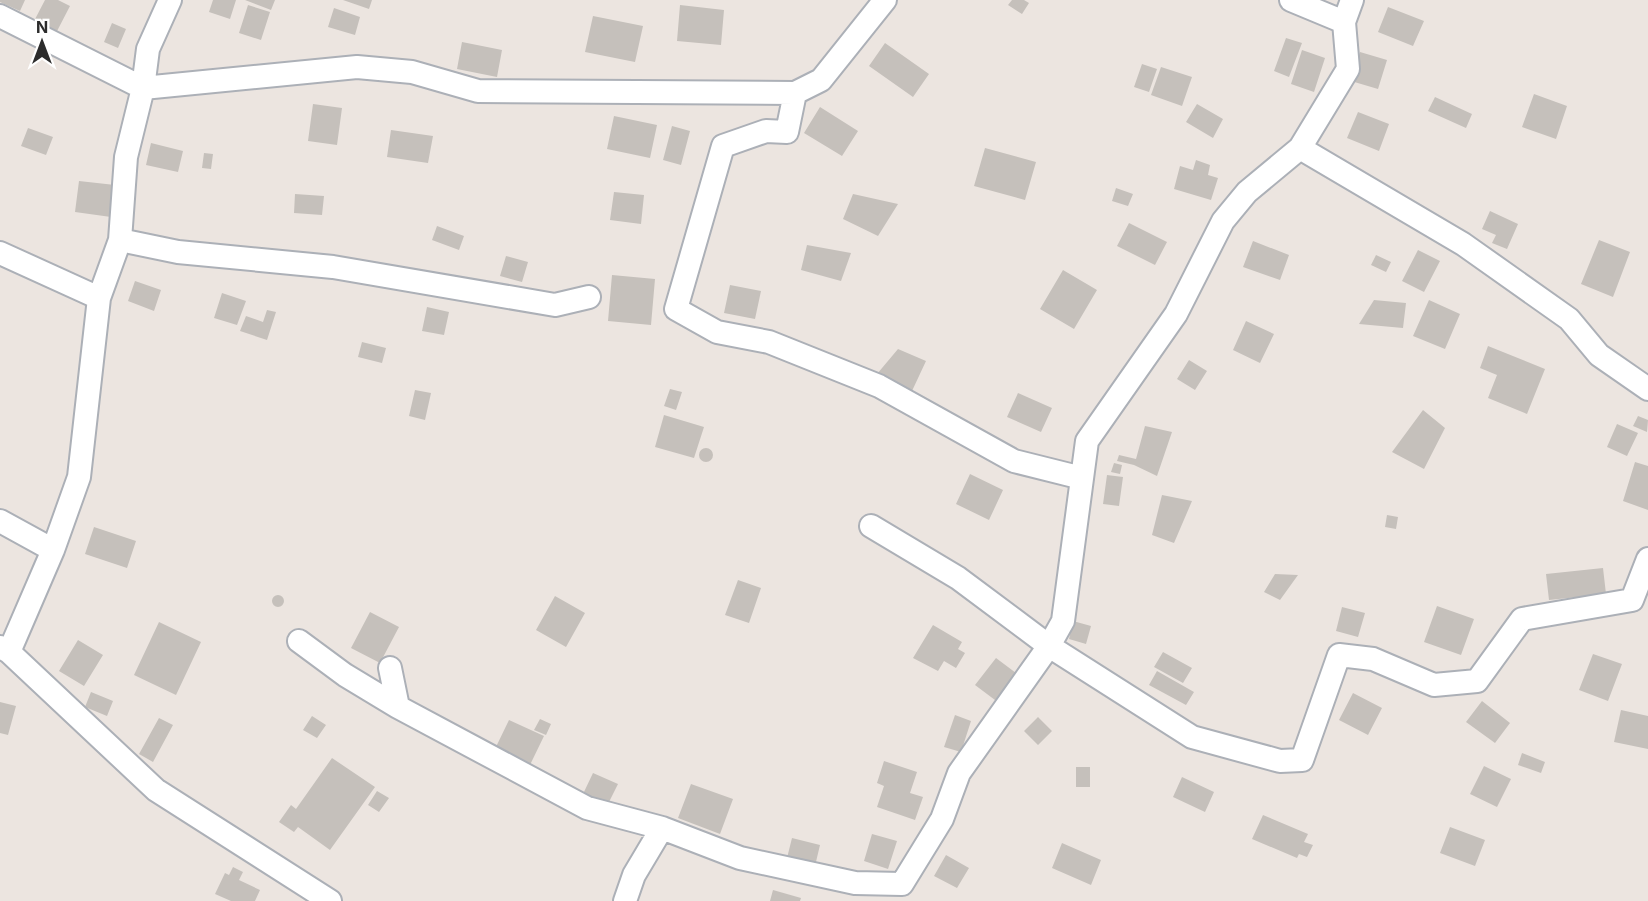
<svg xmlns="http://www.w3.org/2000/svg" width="1648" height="901" viewBox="0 0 1648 901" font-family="Inter,sans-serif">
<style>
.building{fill:#c5c0bb}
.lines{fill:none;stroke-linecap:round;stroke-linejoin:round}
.minor-casing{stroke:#acb0b7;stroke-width:26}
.minor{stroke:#fff;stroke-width:22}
</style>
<rect width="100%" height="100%" fill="#ece5e0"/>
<path class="building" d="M 0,0 L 25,0 L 20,11 L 0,2 Z
M 45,0 L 58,0 L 70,6 L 55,35 L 33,23 Z
M 213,0 L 236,0 L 230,19 L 209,12 Z
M 245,0 L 275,0 L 271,10 Z
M 343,0 L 372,0 L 369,9 Z
M 1012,0 L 1024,0 L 1029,3 L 1022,14 L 1008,5 Z
M 248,5 L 270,12 L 261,40 L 239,33 Z
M 680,5 L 724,10 L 721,45 L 677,41 Z
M 1388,7 L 1424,21 L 1413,46 L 1378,32 Z
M 334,8 L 360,17 L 355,35 L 328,27 Z
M 593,16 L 643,26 L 635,62 L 585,52 Z
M 112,23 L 126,29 L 118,48 L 104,42 Z
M 1286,38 L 1302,43 L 1289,77 L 1274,71 Z
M 462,42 L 502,50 L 497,77 L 457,69 Z
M 885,43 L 929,74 L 913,97 L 869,66 Z
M 1302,50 L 1325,58 L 1314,92 L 1291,84 Z
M 1360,52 L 1387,60 L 1378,89 L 1351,81 Z
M 1142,64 L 1157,69 L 1149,92 L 1134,87 Z
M 1161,67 L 1192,77 L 1182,106 L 1151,95 Z
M 1534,94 L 1567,106 L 1556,139 L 1522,127 Z
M 1435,97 L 1472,114 L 1466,128 L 1428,111 Z
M 313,104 L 342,108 L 337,145 L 308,141 Z
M 1197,104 L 1223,119 L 1213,138 L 1186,122 Z
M 820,107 L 858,131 L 842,156 L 804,133 Z
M 1358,112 L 1389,124 L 1379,151 L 1347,138 Z
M 614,116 L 657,125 L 650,158 L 607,149 Z
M 672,126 L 690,131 L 681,165 L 663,160 Z
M 28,128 L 53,137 L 46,155 L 21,146 Z
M 391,130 L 433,136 L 428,163 L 387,157 Z
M 151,143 L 183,151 L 178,172 L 146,165 Z
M 985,148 L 1036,162 L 1025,200 L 974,186 Z
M 204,153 L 213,154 L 211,169 L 202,168 Z
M 1196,160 L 1210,165 L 1208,175 L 1218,178 L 1211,200 L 1174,189 L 1180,166 L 1193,170 Z
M 79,181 L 115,185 L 111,217 L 75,212 Z
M 1116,188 L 1133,194 L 1128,206 L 1112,201 Z
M 614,192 L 644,195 L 641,224 L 610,220 Z
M 295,194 L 324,196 L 322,215 L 294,213 Z
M 853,194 L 898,204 L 878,236 L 843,219 Z
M 1490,211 L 1518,224 L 1507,249 L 1492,243 L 1496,235 L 1482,229 Z
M 1129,223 L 1167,242 L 1155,265 L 1117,246 Z
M 437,226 L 464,236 L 459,250 L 432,240 Z
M 1599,240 L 1630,252 L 1613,297 L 1581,284 Z
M 1253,241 L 1289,255 L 1280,280 L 1243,267 Z
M 807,245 L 851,253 L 841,281 L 801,270 Z
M 1418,250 L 1440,261 L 1424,292 L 1402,281 Z
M 1376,255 L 1391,262 L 1386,272 L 1371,265 Z
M 506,256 L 528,262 L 522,282 L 500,276 Z
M 1063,270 L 1097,290 L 1074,329 L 1040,309 Z
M 612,275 L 655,279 L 651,325 L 608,321 Z
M 135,281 L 161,290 L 154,311 L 128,301 Z
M 730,285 L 761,291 L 755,319 L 724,313 Z
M 222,293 L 246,301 L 237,325 L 214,318 Z
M 1374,300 L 1406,303 L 1403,328 L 1359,324 Z
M 1429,300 L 1460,314 L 1445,349 L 1413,336 Z
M 427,307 L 449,312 L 444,335 L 422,331 Z
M 267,310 L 276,312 L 267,340 L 240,331 L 246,316 L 263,322 Z
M 1246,321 L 1274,334 L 1260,363 L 1233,350 Z
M 362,342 L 386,348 L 382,363 L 358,357 Z
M 1488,346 L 1545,369 L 1527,414 L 1488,398 L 1497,375 L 1480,368 Z
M 898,349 L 926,361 L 912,391 L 877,374 Z
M 1189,360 L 1207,371 L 1195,390 L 1177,379 Z
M 670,389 L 682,392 L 676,410 L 664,406 Z
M 415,390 L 431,393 L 425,420 L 409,416 Z
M 1018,393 L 1052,408 L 1041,432 L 1007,417 Z
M 1423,410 L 1445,428 L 1424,469 L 1392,452 Z
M 664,415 L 704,427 L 694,458 L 655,447 Z
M 1638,416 L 1648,420 L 1647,432 L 1633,426 Z
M 1617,424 L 1638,433 L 1627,456 L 1607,447 Z
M 1145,426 L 1172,432 L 1157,476 L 1134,465 L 1117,461 L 1119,455 L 1136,459 Z
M699 455a7 7 0 1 1 14 0a7 7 0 1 1-14 0Z
M 1635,462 L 1648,466 L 1648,510 L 1623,501 Z
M 1114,463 L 1122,465 L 1120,474 L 1111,472 Z
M 970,474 L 1003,490 L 989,520 L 956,504 Z
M 1107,475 L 1123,477 L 1119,506 L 1103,504 Z
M 1162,495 L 1192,501 L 1174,543 L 1152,535 Z
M 1387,515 L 1398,517 L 1396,529 L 1385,527 Z
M 94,527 L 136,541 L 127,568 L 85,554 Z
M 1603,568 L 1606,594 L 1549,600 L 1546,574 Z
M 1275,574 L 1298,575 L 1280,600 L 1264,592 Z
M 738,580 L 761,588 L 749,623 L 725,615 Z
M272 601a6 6 0 1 1 12 0a6 6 0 1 1-12 0Z
M 555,596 L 585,613 L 566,647 L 536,630 Z
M 1437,606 L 1474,619 L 1461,655 L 1424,642 Z
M 1342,607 L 1365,613 L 1358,637 L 1336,631 Z
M 370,612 L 399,627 L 380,663 L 351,648 Z
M 1073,621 L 1091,626 L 1086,644 L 1069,639 Z
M 159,622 L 201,642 L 176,695 L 134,675 Z
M 933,625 L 962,642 L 958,649 L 965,653 L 956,668 L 944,661 L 938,671 L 913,658 Z
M 78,640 L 103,655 L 84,686 L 59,671 Z
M 1163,652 L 1192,668 L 1183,683 L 1154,667 Z
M 1593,654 L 1622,664 L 1608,701 L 1579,690 Z
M 996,658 L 1020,676 L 999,703 L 975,685 Z
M 1157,671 L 1194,692 L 1186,705 L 1149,685 Z
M 91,692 L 113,701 L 107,716 L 85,707 Z
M 1353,693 L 1382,708 L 1368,735 L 1339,720 Z
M 1482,701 L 1510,723 L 1495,743 L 1466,722 Z
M 0,702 L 16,706 L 8,735 L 0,733 Z
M 1621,710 L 1648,716 L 1648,749 L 1614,742 Z
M 955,715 L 971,721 L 961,752 L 944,747 Z
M 312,716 L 326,725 L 317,738 L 303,730 Z
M 1038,717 L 1052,731 L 1038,745 L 1024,731 Z
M 159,718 L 173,725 L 153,762 L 139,754 Z
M 540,719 L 551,724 L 546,735 L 534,730 Z
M 509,720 L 544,736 L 529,767 L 494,751 Z
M 1522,753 L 1545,762 L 1541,773 L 1518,765 Z
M 332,758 L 375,787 L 330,850 L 298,827 L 294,832 L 279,822 L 291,805 L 296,809 Z
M 884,761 L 917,772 L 910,793 L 923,797 L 915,820 L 877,807 L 884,786 L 877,783 Z
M 1484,766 L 1511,779 L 1497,807 L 1470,794 Z
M 1076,767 L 1090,767 L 1090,787 L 1076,787 Z
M 593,773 L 618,784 L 607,806 L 583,794 Z
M 1182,777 L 1214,792 L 1205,812 L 1173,797 Z
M 691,784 L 733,799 L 720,834 L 678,818 Z
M 377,791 L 389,798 L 379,812 L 368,805 Z
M 1263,815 L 1308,834 L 1304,842 L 1313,845 L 1307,857 L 1299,854 L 1297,858 L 1252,839 Z
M 1450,827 L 1485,840 L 1475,866 L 1440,853 Z
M 872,834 L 897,841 L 888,869 L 864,861 Z
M 792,838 L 820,845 L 815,866 L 787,858 Z
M 1062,843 L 1101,860 L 1091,885 L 1052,868 Z
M 946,855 L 969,868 L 957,888 L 934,876 Z
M 233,867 L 243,872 L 239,880 L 260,890 L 255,901 L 231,901 L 215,894 L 225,873 L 229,875 Z
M 773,890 L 801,898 L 800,901 L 770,901 Z"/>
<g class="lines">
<defs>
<path id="minor" d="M 1291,0 L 1344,22
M 0,16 L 143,88 L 357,67 L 412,72 L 478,91 L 795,93 L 821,80 L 885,0
M 795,93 L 787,132 L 766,131 L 723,146 L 676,309 L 717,332 L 769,342 L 879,386 L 1014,461 L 1082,478
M 1300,148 L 1463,244 L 1569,319 L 1599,355 L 1648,389
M 120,240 L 178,252 L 333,267 L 555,305 L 589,297
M 0,253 L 99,298
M 0,521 L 53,550
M 871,526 L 958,578 L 1049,646 L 1192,737 L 1280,761 L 1302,760 L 1339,655 L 1373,659 L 1434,685 L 1477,681 L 1522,619 L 1632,600 L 1648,559
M 299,641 L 345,675 L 398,707
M 0,647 L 9,652 L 156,790 L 330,901
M 9,652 L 53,550 L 79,477 L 99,298 L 120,240 L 126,157 L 143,88 L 148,49 L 170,0
M 390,668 L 398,707 L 587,808 L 662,828
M 625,901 L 634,875 L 662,828 L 740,858 L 855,883 L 902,884 L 942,819 L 959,773 L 1049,646 L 1063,621 L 1087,441 L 1176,314 L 1223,221 L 1247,192 L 1300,148 L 1348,69 L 1344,22 L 1352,0"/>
</defs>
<use href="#minor" class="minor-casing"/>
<use href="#minor" class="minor"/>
</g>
<g transform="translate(42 42)" stroke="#ffffff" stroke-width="4.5" paint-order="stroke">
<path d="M0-4.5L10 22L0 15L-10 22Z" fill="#2c2c2c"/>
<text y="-9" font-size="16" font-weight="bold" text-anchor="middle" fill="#2c2c2c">N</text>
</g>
</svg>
